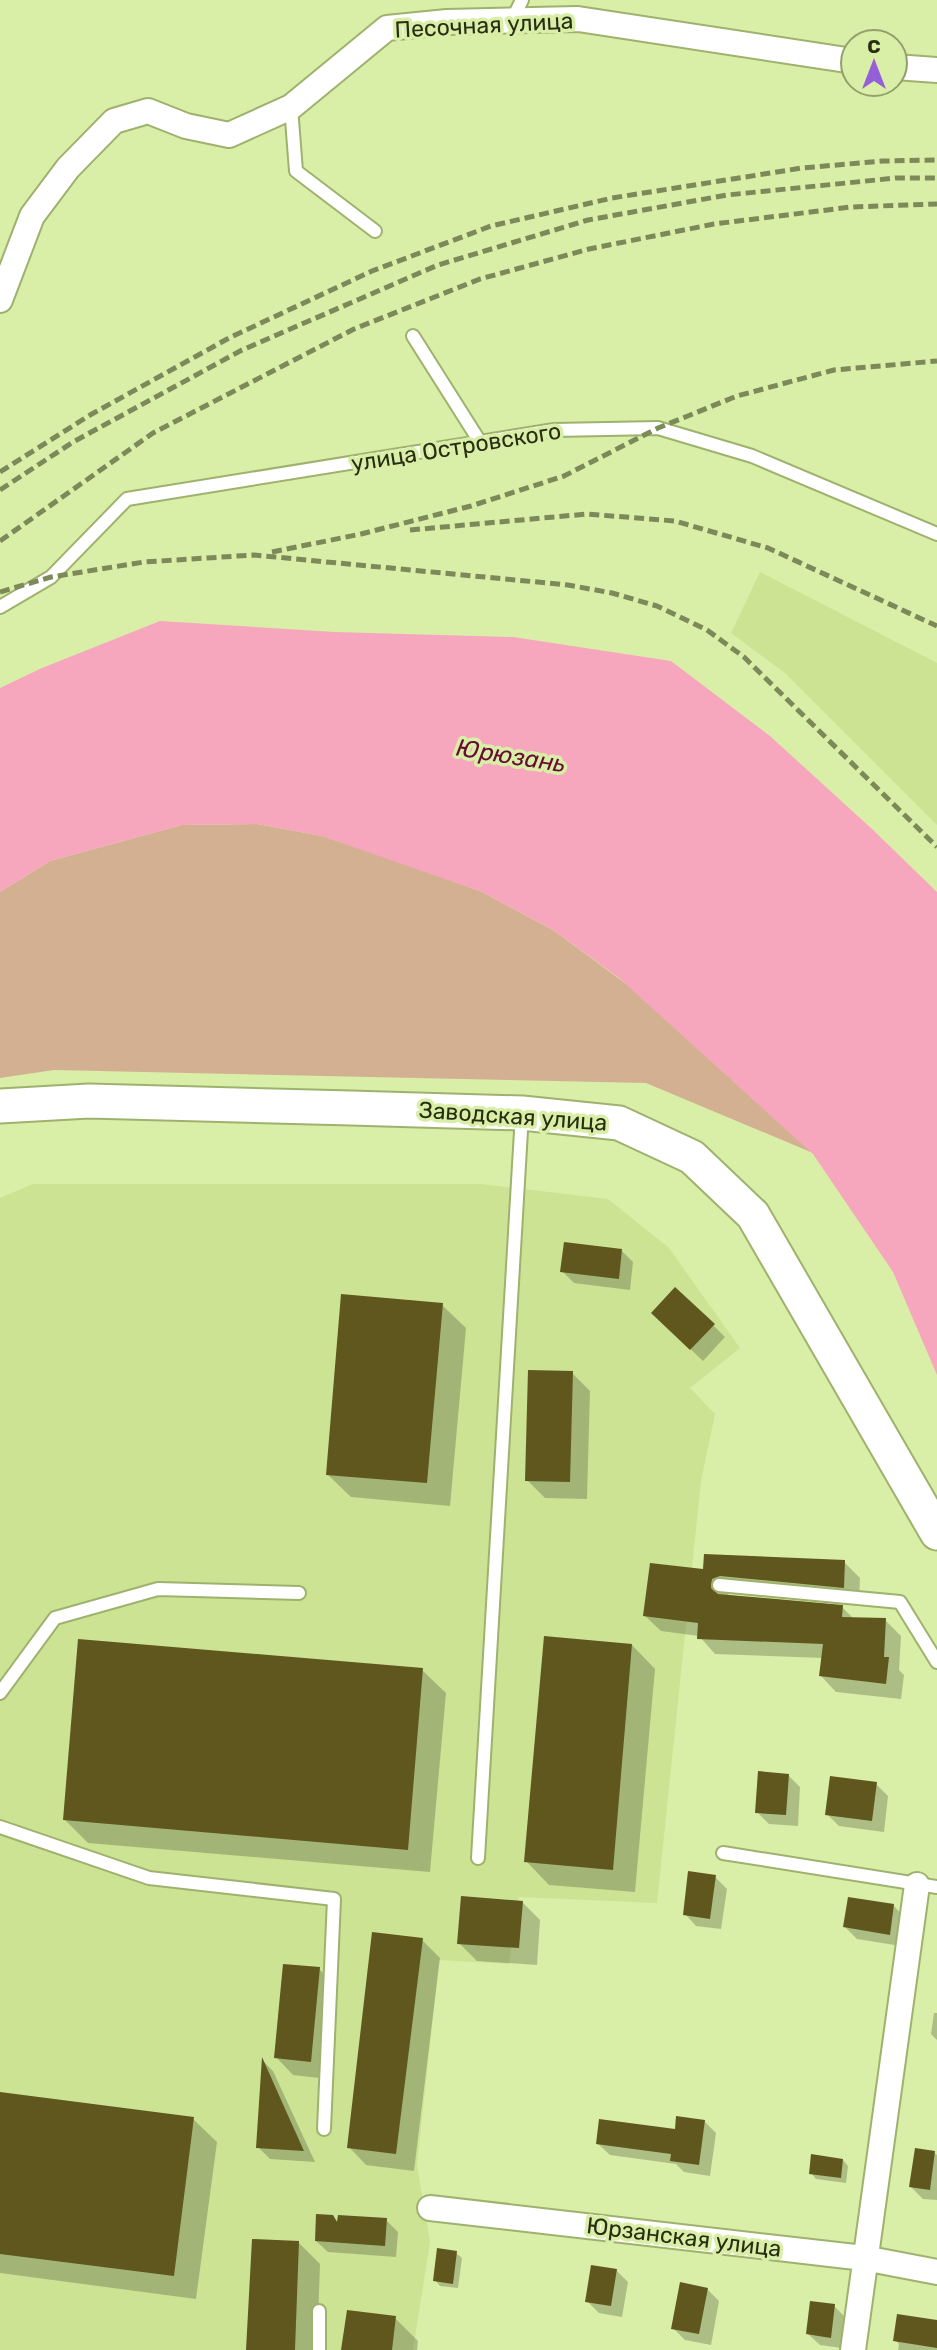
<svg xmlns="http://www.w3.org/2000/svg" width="937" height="2350" viewBox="0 0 937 2350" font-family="Rubik,sans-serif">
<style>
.built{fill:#cce394}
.green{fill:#d4b092}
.water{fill:#f7a7bd}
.shadow{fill:#0003}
.building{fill:#5f571e}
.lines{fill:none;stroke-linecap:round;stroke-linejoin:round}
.lane-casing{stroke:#9eb26d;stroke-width:16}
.street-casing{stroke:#9eb26d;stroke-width:28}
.secondary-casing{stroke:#9eb26d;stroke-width:37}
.lane{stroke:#fff;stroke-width:12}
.street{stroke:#fff;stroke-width:24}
.secondary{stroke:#fff;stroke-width:33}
.rail{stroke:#7c8a5a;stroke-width:5;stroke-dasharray:10 5;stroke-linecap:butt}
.labels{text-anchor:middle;stroke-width:7;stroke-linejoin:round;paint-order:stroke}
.street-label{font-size:23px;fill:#272e12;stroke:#d9eea7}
.water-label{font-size:24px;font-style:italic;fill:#680b33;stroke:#d9eea7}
</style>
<rect width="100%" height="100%" fill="#d9eea7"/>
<path class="built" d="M 760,572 L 937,663 L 937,825 L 785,673 L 731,633 Z
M 33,1184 L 481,1184 L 608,1199 L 669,1248 L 740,1348 L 690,1388 L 715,1414 L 701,1481 L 657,1903 L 519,1897 L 509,1964 L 439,1960 L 417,2165 L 430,2242 L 413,2350 L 0,2350 L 0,1198 Z"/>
<path class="green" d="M 257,824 L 322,836 L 396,860 L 482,892 L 553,930 L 629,986 L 813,1153 L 646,1083 L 54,1070 L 0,1078 L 0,892 L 50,861 L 182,825 Z"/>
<path class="water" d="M 160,621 L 335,632 L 513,637 L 671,661 L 770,736 L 872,829 L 937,892 L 937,1375 L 893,1272 L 813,1154 L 619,978 L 553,930 L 482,892 L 322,836 L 257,824 L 182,825 L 50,861 L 0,892 L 0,688 L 42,668 Z"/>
<path class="shadow" d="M 622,1251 L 633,1262 L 630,1290 L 574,1283 L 562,1271 Z
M 442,1305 L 466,1328 L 450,1506 L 351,1497 L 327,1474 Z
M 665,1325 L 713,1325 L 725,1337 L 703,1361 Z
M 572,1373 L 590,1391 L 587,1499 L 545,1498 L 527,1480 Z
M 844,1562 L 860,1578 L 859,1603 L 736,1591 L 725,1596 L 842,1607 L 854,1619 L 885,1620 L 901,1636 L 899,1670 L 904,1675 L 901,1699 L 836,1692 L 821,1676 L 823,1658 L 715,1654 L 699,1636 L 661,1631 L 645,1616 L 705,1571 Z
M 632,1645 L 655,1669 L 635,1892 L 549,1885 L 526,1861 Z
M 422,1670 L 446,1693 L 430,1872 L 88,1843 L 64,1819 Z
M 788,1775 L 800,1787 L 798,1826 L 769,1824 L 757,1812 Z
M 876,1784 L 888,1796 L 884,1832 L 839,1826 L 827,1814 Z
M 715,1877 L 727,1889 L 721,1929 L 696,1926 L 685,1914 Z
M 522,1902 L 540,1920 L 537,1965 L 477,1961 L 459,1943 Z
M 894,1906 L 905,1918 L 901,1946 L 857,1939 L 845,1927 Z
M 422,1940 L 440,1958 L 414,2171 L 366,2165 L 349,2147 Z
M 319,1969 L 337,1987 L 328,2079 L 293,2075 L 276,2057 Z
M 934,2013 L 937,2013 L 937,2040 L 931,2034 Z
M 263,2061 L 273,2071 L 315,2162 L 270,2159 L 258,2147 Z
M 0,2094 L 193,2119 L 217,2142 L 196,2299 L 0,2273 Z
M 704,2121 L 716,2133 L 710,2176 L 684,2172 L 676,2164 L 610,2155 L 598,2144 L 676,2131 Z
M 934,2153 L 937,2155 L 937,2200 L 923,2199 L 911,2187 Z
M 843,2160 L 848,2166 L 846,2183 L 816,2179 L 811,2173 Z
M 333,2217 L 338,2222 L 386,2220 L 398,2232 L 396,2257 L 328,2252 L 316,2241 Z
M 299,2243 L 320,2264 L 317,2350 L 248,2350 Z
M 456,2253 L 462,2258 L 458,2288 L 440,2286 L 435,2280 Z
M 616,2270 L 628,2282 L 622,2317 L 599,2313 L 587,2301 Z
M 707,2289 L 719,2301 L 711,2345 L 685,2340 L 673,2328 Z
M 834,2306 L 846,2318 L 842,2348 L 820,2345 L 808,2334 Z
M 395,2318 L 418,2341 L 417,2350 L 343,2350 Z
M 937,2321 L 937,2350 L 898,2350 L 899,2344 L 895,2340 Z"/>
<path class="building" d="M 564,1242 L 622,1249 L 619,1279 L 560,1272 Z
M 675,1287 L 715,1324 L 690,1350 L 651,1313 Z
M 341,1294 L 443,1303 L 427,1483 L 326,1475 Z
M 528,1370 L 573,1371 L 570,1482 L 525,1481 Z
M 704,1554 L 845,1560 L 844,1588 L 720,1576 L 712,1579 L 711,1588 L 718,1594 L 843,1605 L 842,1617 L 886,1618 L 884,1657 L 889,1657 L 886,1684 L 819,1676 L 823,1644 L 697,1639 L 698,1623 L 643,1616 L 650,1563 L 703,1569 Z
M 544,1636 L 632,1644 L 613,1870 L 524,1862 Z
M 78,1639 L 423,1668 L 408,1850 L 63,1820 Z
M 758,1771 L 789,1774 L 786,1815 L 755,1813 Z
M 830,1776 L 877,1782 L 872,1821 L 825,1815 Z
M 688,1871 L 716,1875 L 710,1919 L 683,1915 Z
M 461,1896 L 523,1901 L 519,1948 L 457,1944 Z
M 848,1897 L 894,1904 L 890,1935 L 843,1927 Z
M 372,1932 L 423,1938 L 396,2154 L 347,2148 Z
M 283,1964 L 320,1967 L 311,2062 L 274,2058 Z
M 262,2057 L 286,2111 L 304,2151 L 256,2148 Z
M 0,2092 L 194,2117 L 174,2276 L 0,2254 Z
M 676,2116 L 705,2120 L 699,2165 L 670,2161 L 671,2154 L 596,2144 L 599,2119 L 675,2129 Z
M 915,2148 L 935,2151 L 930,2190 L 909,2187 Z
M 811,2154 L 843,2159 L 841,2178 L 809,2174 Z
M 316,2214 L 333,2215 L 337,2222 L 338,2215 L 387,2218 L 385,2246 L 315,2241 Z
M 252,2239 L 299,2241 L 295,2350 L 246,2350 Z
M 437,2248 L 457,2251 L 453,2284 L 433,2281 Z
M 591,2265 L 617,2269 L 611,2306 L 585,2302 Z
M 680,2282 L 708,2288 L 699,2334 L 671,2329 Z
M 810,2301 L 835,2304 L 831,2338 L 806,2334 Z
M 347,2310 L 396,2316 L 392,2350 L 341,2350 Z
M 897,2314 L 937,2320 L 937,2348 L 893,2341 Z"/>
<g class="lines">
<defs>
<path id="lane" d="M 512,20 L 522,0
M 291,107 L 296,171 L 375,231
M 413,336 L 480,442
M 0,607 L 51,577 L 127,499 L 554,430 L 658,428 L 752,456 L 937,534
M 719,1585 L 900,1602 L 937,1662
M 0,1693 L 55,1618 L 158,1589 L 299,1593
M 0,1827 L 149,1878 L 334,1899 L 324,2129
M 723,1853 L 937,1887
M 478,1858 L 522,1114
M 319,2350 L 319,2311"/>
<path id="street" d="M 895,67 L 937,70
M 0,300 L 32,216 L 68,168 L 114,121 L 148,111 L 186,126 L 229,135 L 291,107 L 387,28 L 447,22 L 578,19 L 853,61
M 430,2208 L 864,2258 L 937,2272
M 853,2350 L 917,1885"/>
<path id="secondary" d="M 0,1106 L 89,1101 L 351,1108 L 522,1113 L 619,1123 L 692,1157 L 753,1215 L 937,1533"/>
</defs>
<use href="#lane" class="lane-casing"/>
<use href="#street" class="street-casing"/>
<use href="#secondary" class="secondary-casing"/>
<use href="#lane" class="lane"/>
<use href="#street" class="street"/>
<use href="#secondary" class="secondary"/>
<path class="rail" d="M 0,472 L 90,415 L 229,338 L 372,271 L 491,226 L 612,198 L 802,168 L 883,161 L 937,160
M 0,490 L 73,442 L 242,350 L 438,265 L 588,220 L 727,195 L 896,178 L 937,178
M 410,530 L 587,514 L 675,521 L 768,548 L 937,626
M 0,541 L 153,433 L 354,329 L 480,279 L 589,249 L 714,224 L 851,207 L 937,204
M 272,552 L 361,534 L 471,506 L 564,476 L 658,428 L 737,396 L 834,370 L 937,361
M 0,592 L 51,577 L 144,562 L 254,555 L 568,585 L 612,593 L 657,606 L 707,630 L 744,657 L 937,847"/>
</g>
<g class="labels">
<g class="street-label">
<text transform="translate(484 25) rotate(-3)" y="8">Песочная улица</text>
<text transform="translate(456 447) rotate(-9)" y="8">улица Островского</text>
<text transform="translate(513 1116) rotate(4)" y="8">Заводская улица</text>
<text transform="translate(684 2237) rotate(7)" y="8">Юрзанская улица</text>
</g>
<g class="water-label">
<text transform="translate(511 756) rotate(9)" y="8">Юрюзань</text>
</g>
</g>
<g transform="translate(874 63)"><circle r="33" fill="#d9eea7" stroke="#92a16b" stroke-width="2"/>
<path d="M0-5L12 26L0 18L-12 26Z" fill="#955fd8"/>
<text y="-10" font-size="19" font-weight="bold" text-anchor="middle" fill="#272e12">С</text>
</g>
</svg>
